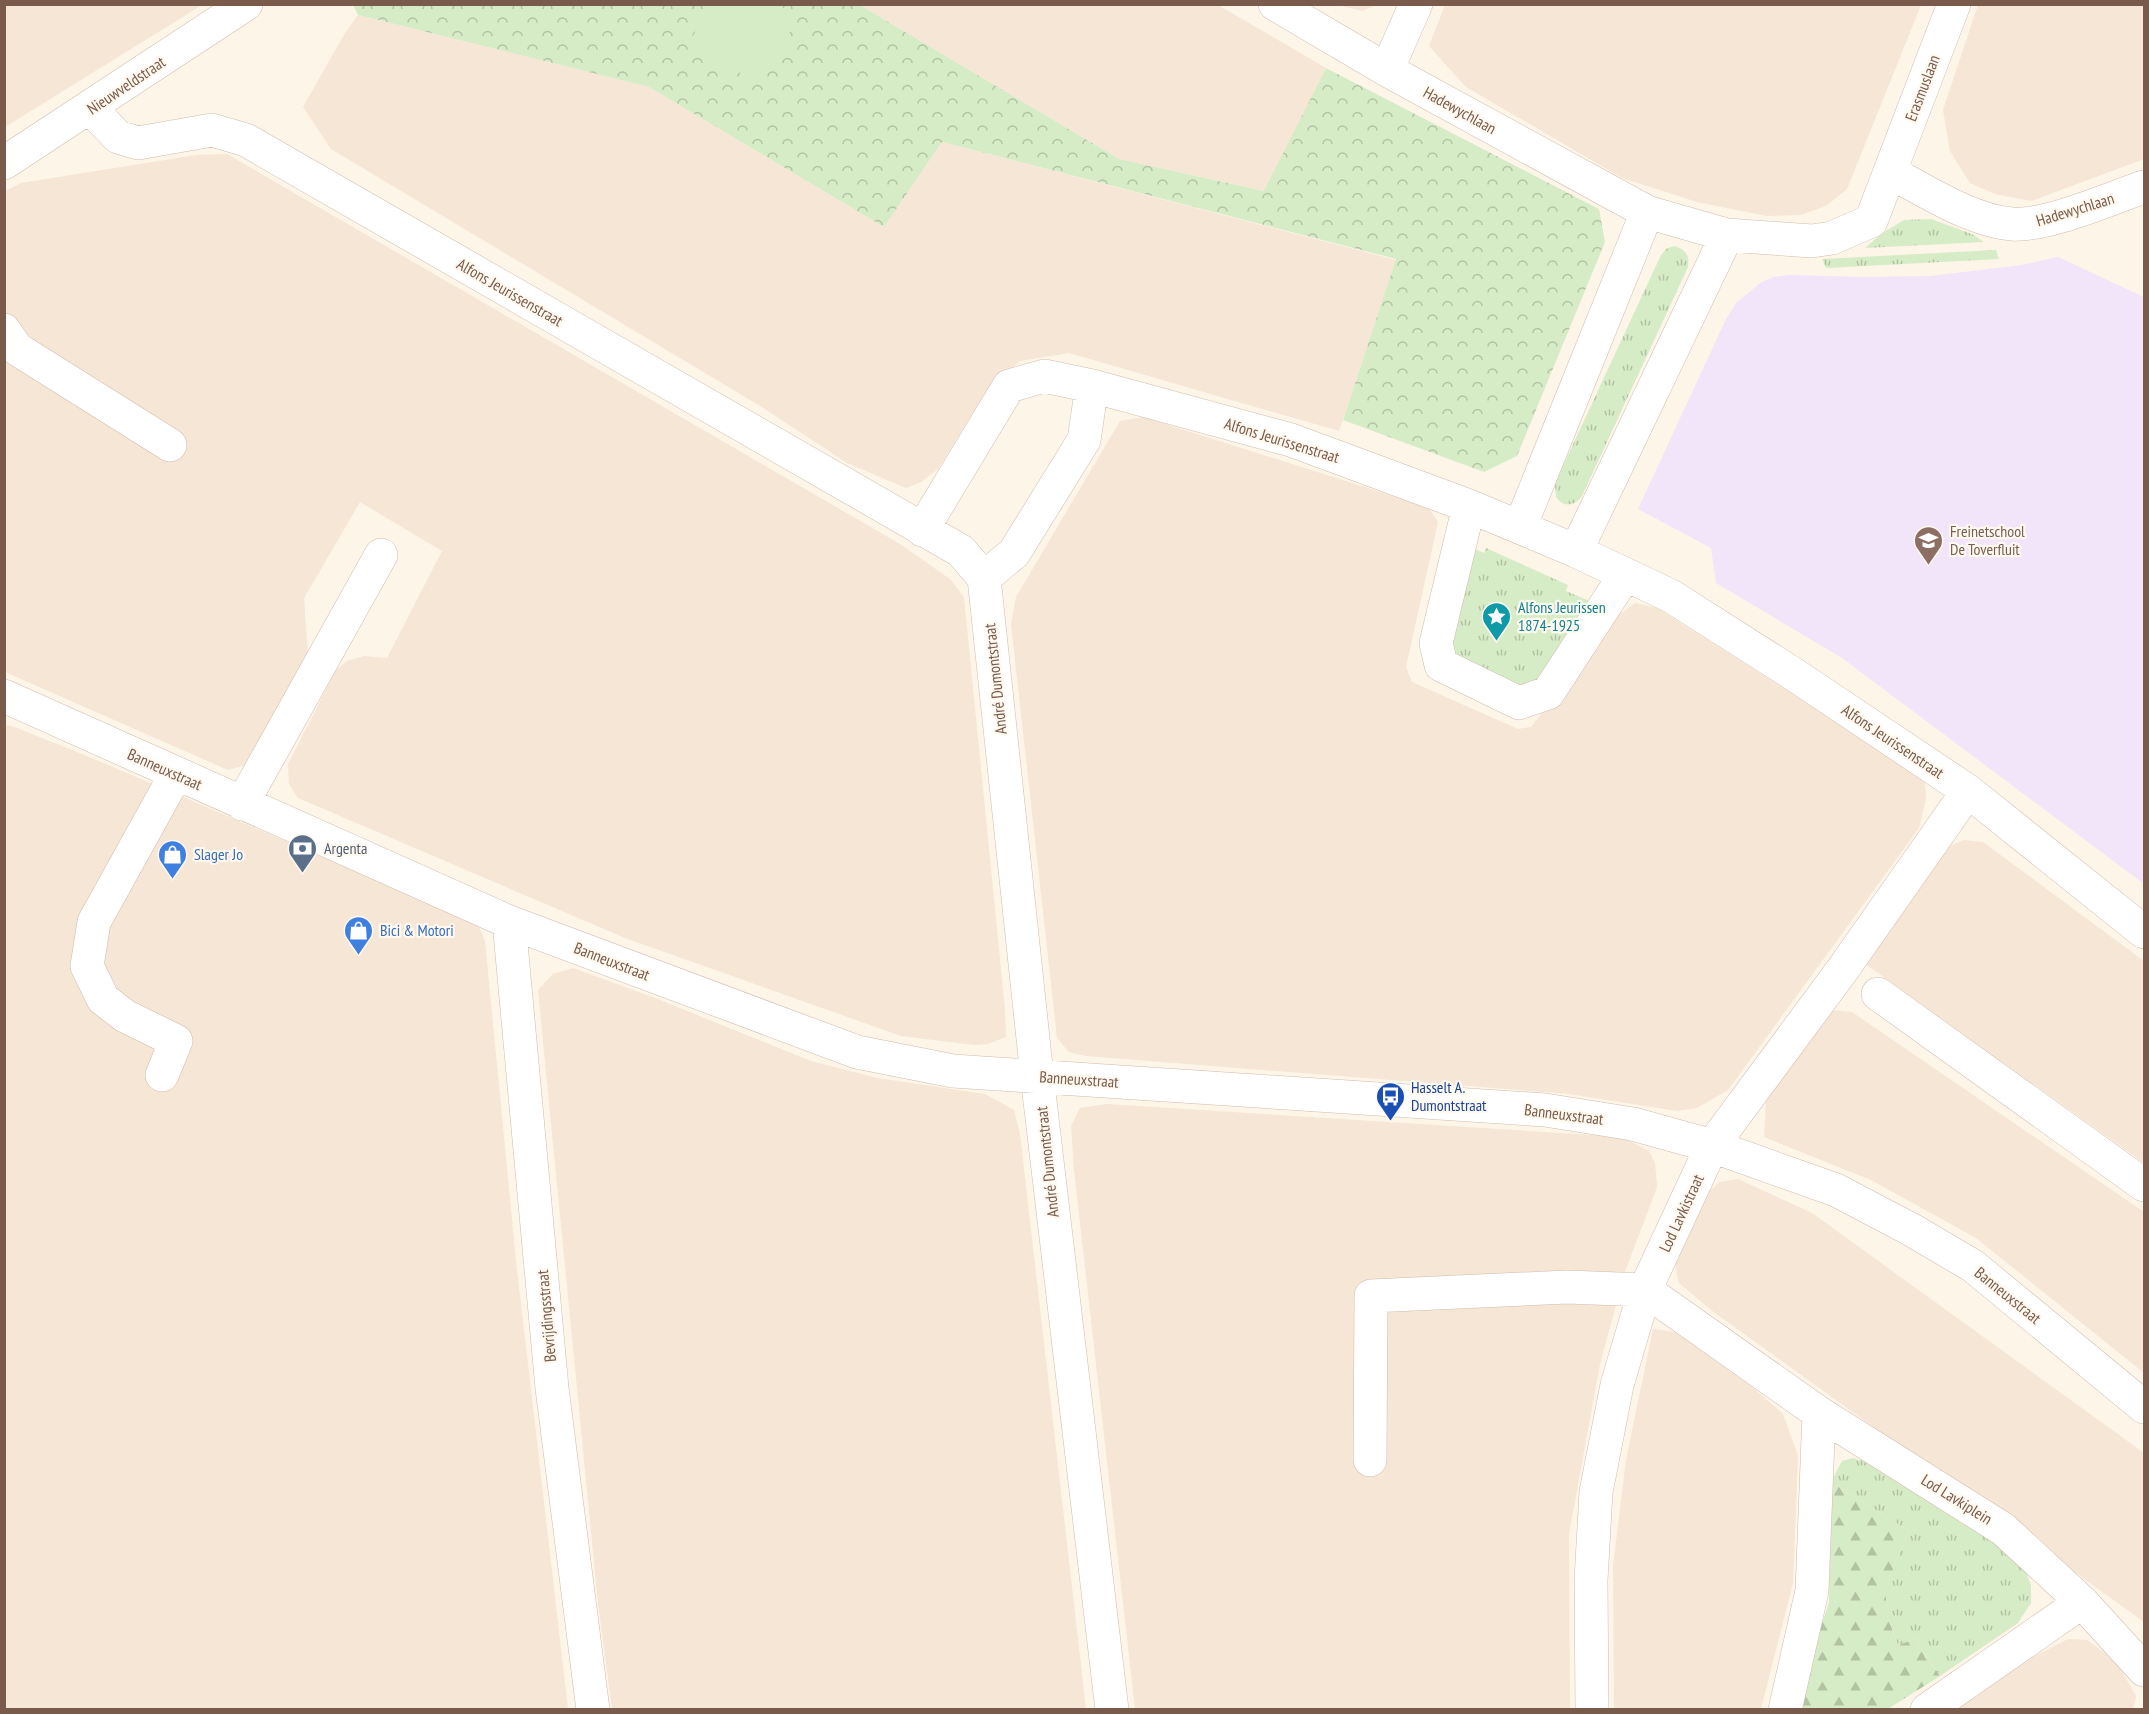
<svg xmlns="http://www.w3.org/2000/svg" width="2149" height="1714" viewBox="0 0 2149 1714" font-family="'PT Sans Narrow',sans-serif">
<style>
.residential{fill:#f5e6d6}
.education{fill:#f2e5fa}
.grass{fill:url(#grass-tufts)}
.forest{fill:url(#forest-firs)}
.park{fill:url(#park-crowns)}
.garden{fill:#d6ecc6}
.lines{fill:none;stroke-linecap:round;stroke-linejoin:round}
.minor-casing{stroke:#d0bcad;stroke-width:34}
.minor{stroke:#fff;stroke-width:33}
.labels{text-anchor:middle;stroke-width:4.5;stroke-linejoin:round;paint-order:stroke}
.street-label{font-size:16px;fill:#795a4b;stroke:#fff9ef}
.education-label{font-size:16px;fill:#785e54;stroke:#fff9ef;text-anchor:start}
.culture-label{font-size:16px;fill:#0d838f;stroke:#fff9ef;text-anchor:start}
.service-label{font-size:16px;fill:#4e5e75;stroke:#fff9ef;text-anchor:start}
.shop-label{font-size:16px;fill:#366cbe;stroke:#fff9ef;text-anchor:start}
.transit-label{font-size:16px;fill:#164399;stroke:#fff9ef;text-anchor:start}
</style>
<defs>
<pattern id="grass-tufts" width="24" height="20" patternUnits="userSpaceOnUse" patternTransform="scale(1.5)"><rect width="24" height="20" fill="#d6ecc6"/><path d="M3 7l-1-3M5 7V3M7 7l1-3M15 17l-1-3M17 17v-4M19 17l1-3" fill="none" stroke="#b2c2a3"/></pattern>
<pattern id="forest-firs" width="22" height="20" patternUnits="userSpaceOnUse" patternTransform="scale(1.5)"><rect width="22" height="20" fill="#d6ecc6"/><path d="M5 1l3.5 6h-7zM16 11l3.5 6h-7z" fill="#b2c2a3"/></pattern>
<pattern id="park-crowns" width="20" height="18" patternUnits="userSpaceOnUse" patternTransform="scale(1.5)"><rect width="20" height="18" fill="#d6ecc6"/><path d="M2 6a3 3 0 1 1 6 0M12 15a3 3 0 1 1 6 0" fill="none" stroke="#b2c2a3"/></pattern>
</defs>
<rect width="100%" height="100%" fill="#fdf5e8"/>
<path class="residential" d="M 5,4 L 202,4 L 202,5 L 5,127 Z
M 860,5 L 1218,5 L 1326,68 L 1265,191 L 1119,159 Z
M 1337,5 L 1376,5 L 1362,11 Z
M 1445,5 L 1445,4 L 1921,5 L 1847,189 L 1826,206 L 1800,215 L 1767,216 L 1697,202 L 1622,178 L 1466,87 L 1429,46 Z
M 1978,5 L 2144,5 L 2144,159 L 2031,201 L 1995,194 L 1970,183 L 1950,151 L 1943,110 Z
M 358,15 L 649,87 L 884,227 L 942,142 L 1396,260 L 1339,431 L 1069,353 L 1020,361 L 986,391 L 938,469 L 921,482 L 906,488 L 847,463 L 760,406 L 331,149 L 303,107 L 345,33 Z
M 227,154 L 900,544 L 950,579 L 964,597 L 1005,1010 L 1006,1037 L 988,1044 L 974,1045 L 901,1036 L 625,938 L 298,798 L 289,784 L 288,764 L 336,670 L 347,661 L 364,656 L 387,658 L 442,551 L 360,502 L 304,598 L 308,655 L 246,765 L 228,770 L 5,672 L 5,191 L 21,183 L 196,155 Z
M 1143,417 L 1428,507 L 1438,522 L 1406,667 L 1412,682 L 1518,729 L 1531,727 L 1614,619 L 1635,603 L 1657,608 L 1908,767 L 1925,782 L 1926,799 L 1919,828 L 1728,1090 L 1697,1108 L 1677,1111 L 1569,1094 L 1086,1056 L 1069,1052 L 1057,1038 L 1011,624 L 1016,597 L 1120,421 Z
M 4,725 L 12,726 L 87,756 L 477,923 L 485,941 L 516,1261 L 568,1709 L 5,1709 Z
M 1964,840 L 1983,842 L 2144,961 L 2144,1163 L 1864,963 L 1925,869 L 1950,846 Z
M 573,968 L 655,998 L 811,1061 L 877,1078 L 985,1094 L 1014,1110 L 1020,1134 L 1086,1709 L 612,1709 L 598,1603 L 538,990 L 553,974 Z
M 1833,1010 L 1852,1012 L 2144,1212 L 2144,1373 L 1976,1238 L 1871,1180 L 1764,1137 L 1766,1102 L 1773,1087 Z
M 1107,1104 L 1622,1137 L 1649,1151 L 1655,1163 L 1657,1187 L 1625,1272 L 1600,1364 L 1569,1534 L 1570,1709 L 1135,1709 L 1074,1170 L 1071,1126 L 1080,1108 Z
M 1738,1179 L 1812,1213 L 2144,1453 L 2144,1622 L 1711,1310 L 1679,1283 L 1675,1265 L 1707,1193 L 1720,1182 Z
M 1653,1329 L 1675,1332 L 1750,1385 L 1783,1414 L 1798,1456 L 1793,1583 L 1761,1709 L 1614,1710 L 1613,1566 L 1626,1460 Z
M 2068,1639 L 2087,1640 L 2105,1653 L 2120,1668 L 2136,1696 L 2133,1709 L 1956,1710 L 2035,1656 Z"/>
<path class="education" d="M 2058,257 L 2144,297 L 2144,884 L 1842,658 L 1716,583 L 1711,548 L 1638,509 L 1726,319 L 1736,303 L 1760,283 L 1773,277 L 1789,275 L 1865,277 L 1930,276 L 2022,265 Z"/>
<path class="grass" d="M 1931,219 L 1972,234 L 1984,242 L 1865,248 L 1881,234 L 1904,220 Z
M 1674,246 C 1685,249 1690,255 1688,267 L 1582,496 C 1575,506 1563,508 1556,497 L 1555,483 L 1661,255 L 1666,249 Z
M 1996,250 L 1999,259 L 1826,268 L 1822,259 Z
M 1468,546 L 1484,553 L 1486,548 L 1568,585 L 1566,591 L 1592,602 L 1535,683 L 1523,690 L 1450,658 Z
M 1853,1458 L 1863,1461 L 1921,1492 L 2014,1553 L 2026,1572 L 2031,1585 L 2031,1603 L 2018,1623 L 1940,1676 L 1915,1639 L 1898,1645 L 1886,1613 L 1886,1586 L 1909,1531 L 1831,1482 L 1842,1461 Z"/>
<path class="forest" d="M 1831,1482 L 1909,1531 L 1886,1586 L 1886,1613 L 1898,1645 L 1915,1639 L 1940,1676 L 1888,1709 L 1800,1710 L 1808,1667 L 1829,1602 Z"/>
<path class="park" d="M 353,5 L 860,5 L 1119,159 L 1264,191 L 1326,68 L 1599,209 L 1605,242 L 1517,456 L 1484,472 L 1343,420 L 1396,259 L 942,142 L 884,227 L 649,87 L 358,15 Z"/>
<path class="garden" d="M 711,5 L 778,5 L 799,16 L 760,84 L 688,44 Z"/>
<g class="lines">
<defs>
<path id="minor" d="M 1275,4 L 1387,70 L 1647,212 L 1727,235 L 1812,241 L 1832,238 L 1871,221 L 1954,4
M 1387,70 L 1416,4
M 90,108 L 118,137 L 138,143 L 212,130 L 246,140 L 961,551 L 984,578
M 4,163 L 246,4
M 1890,172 C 1926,191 1972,221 2012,224 C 2046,227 2111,198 2144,187
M 4,330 L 17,349 L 170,445
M 1469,506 L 1436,643 L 1441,665 L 1519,703 L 1548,693 L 1625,575
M 1520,527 L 1647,212
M 922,530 L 1009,386 L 1044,376 L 1092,386 L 1291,440 L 1469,506 L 1576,551 L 1671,596 L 1795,675 L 1968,791 L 2144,932
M 1576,551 L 1727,235
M 984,578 L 1037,1076 L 1112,1710
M 984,578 L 1014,553 L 1084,440 L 1092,386
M 4,696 L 509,922 L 857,1052 L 953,1071 L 1545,1110 L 1633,1124 L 1712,1146 L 1836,1190 L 1912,1230 L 1973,1266 L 2144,1407
M 242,804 L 381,555
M 509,922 L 552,1388 L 593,1710
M 1878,994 L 2144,1185
M 162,1075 L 176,1041 L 125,1016 L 103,999 L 87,966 L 94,922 L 176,774
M 1370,1460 L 1371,1296 L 1567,1287 L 1645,1290 L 1819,1413 L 2003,1529 L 2082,1602 L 2144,1670
M 1592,1710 L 1591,1580 L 1596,1492 L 1617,1385 L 1645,1290 L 1712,1146 L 1843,969 L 1968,791
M 1785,1710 L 1812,1591 L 1819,1413
M 1927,1710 L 2082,1602"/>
</defs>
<use href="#minor" class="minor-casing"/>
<use href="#minor" class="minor"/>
</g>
<defs>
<symbol id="school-pin" viewBox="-11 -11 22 30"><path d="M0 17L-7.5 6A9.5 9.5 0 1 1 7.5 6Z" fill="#8d6e63" stroke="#fff9ef"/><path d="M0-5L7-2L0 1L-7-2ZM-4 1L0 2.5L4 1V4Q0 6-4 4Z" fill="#fff"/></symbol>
<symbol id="sight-pin" viewBox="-11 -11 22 30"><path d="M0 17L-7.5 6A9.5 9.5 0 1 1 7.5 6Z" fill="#0f9aa8" stroke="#fff9ef"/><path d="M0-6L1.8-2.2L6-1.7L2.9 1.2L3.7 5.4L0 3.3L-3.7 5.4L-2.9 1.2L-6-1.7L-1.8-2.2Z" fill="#fff"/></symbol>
<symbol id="bank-pin" viewBox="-11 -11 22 30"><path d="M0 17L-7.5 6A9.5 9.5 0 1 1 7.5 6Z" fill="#5c6f8a" stroke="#fff9ef"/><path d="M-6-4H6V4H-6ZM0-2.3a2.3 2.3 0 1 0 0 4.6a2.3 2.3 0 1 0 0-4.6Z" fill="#fff"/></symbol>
<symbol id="shop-pin" viewBox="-11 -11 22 30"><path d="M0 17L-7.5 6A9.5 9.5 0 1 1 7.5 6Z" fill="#3f7fe0" stroke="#fff9ef"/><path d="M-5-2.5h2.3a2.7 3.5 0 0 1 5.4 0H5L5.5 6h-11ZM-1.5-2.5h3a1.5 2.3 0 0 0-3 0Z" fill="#fff"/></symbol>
<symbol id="bus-pin" viewBox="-11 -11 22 30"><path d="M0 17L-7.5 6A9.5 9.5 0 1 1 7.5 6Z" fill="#1a4fb4" stroke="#fff9ef"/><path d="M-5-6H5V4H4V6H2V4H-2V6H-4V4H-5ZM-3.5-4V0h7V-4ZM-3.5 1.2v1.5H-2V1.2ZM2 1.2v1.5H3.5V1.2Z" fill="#fff"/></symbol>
</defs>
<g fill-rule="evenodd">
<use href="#school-pin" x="1912" y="524" width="33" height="45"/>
<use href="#sight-pin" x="1480" y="600" width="33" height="45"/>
<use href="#bank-pin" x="286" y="832" width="33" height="45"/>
<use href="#shop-pin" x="156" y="838" width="33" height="45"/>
<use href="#shop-pin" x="342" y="914" width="33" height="45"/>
<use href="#bus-pin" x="1374" y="1080" width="33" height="45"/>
</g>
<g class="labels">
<g class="street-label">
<text transform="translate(126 85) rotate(-34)" y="6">Nieuwveldstraat</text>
<text transform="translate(1922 88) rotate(-69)" y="6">Erasmuslaan</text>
<text transform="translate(1460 110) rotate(29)" y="6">Hadewychlaan</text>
<text transform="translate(2075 209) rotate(-17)" y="6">Hadewychlaan</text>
<text transform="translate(510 292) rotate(30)" y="6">Alfons Jeurissenstraat</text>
<text transform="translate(1282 440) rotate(17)" y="6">Alfons Jeurissenstraat</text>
<text transform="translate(995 679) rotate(-96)" y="6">André Dumontstraat</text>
<text transform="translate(1893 741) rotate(34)" y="6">Alfons Jeurissenstraat</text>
<text transform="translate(165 769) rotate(24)" y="6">Banneuxstraat</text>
<text transform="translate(612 961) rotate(21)" y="6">Banneuxstraat</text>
<text transform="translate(1079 1079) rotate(4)" y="6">Banneuxstraat</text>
<text transform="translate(1564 1114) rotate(7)" y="6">Banneuxstraat</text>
<text transform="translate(1047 1162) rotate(-96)" y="6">André Dumontstraat</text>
<text transform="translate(1681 1213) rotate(-65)" y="6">Lod Lavkistraat</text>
<text transform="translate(2008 1295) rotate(39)" y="6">Banneuxstraat</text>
<text transform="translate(546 1316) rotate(-95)" y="6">Bevrijdingsstraat</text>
<text transform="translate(1957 1499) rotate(32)" y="6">Lod Lavkiplein</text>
</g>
<g class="education-label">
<text x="1950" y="537">Freinetschool<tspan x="1950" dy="18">De Toverfluit</tspan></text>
</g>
<g class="culture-label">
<text x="1518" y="613">Alfons Jeurissen<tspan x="1518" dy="18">1874-1925</tspan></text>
</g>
<g class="service-label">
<text x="324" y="854">Argenta</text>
</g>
<g class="shop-label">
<text x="194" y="860">Slager Jo</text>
<text x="380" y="936">Bici &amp; Motori</text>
</g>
<g class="transit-label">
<text x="1411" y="1093">Hasselt A.<tspan x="1411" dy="18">Dumontstraat</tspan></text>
</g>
</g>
<rect width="2149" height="1714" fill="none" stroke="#795a4b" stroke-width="12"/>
</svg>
